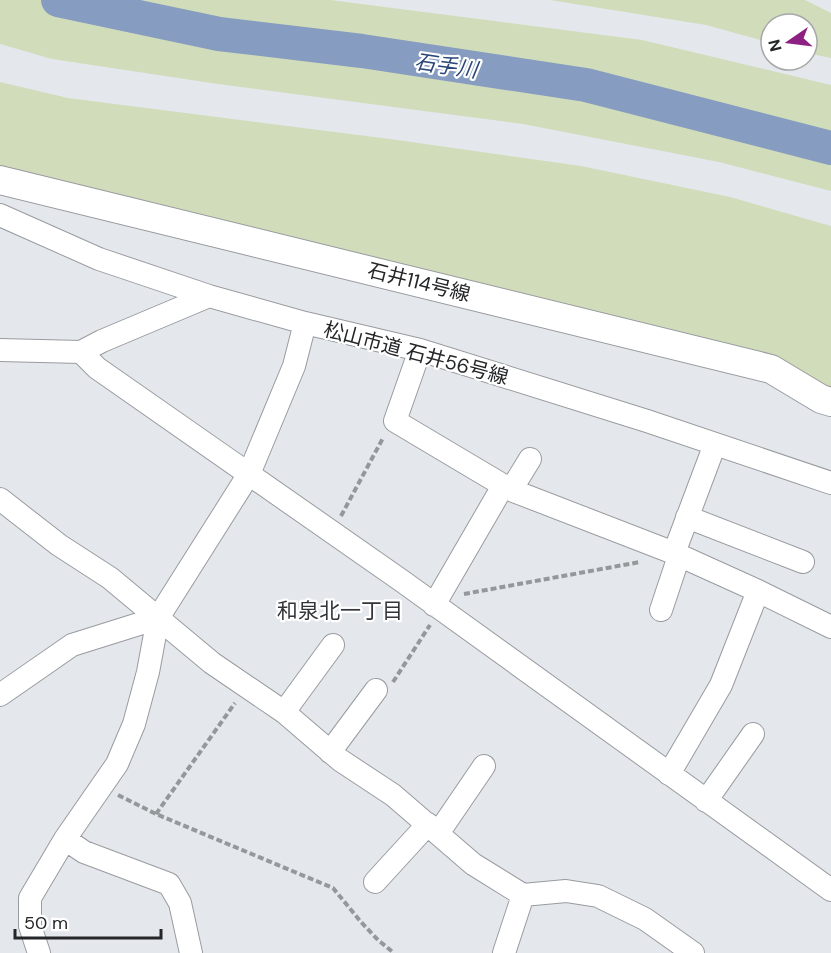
<svg xmlns="http://www.w3.org/2000/svg" width="831" height="953" viewBox="0 0 831 953" font-family="'DM Sans','Noto Sans JP',sans-serif">
<style>
.green{fill:#d1dcbb}
.lines{fill:none;stroke-linecap:round;stroke-linejoin:round}
.river{stroke:#869cc0;stroke-width:34}
.minor-casing{stroke:#989b9f;stroke-width:24}
.tertiary-casing{stroke:#989b9f;stroke-width:30}
.path{stroke:#95989b;stroke-width:4;stroke-dasharray:6 3;stroke-linecap:butt}
.minor{stroke:#fff;stroke-width:22}
.tertiary{stroke:#fff;stroke-width:28}
.labels{text-anchor:middle;stroke-width:4.5;stroke-linejoin:round;paint-order:stroke}
.street-label{font-size:20px;fill:#252628;stroke:#fff}
.water-label{font-size:21px;font-style:italic;fill:#2b4778;stroke:#fff}
.neighbourhood-label{font-size:21px;fill:#333539;stroke:#fff}
</style>
<rect width="100%" height="100%" fill="#e4e8ec"/>
<path class="green" d="M 0,0 L 330,0 L 642,40 L 831,85 L 831,191 L 719,162 L 523,124 L 218,84 L 52,59 L 0,44 Z
M 550,0 L 805,0 L 831,13 L 831,58 L 807,53 L 807,24 L 771,24 L 771,43 L 706,25 Z
M 0,82 L 68,98 L 390,139 L 581,166 L 730,197 L 831,226 L 831,391 L 0,168 Z"/>
<g class="lines">
<path class="river" d="M 58,0 L 219,34 L 362,51 L 586,85 L 831,148"/>
<defs>
<path id="minor" d="M 0,215 L 99,259 L 209,296
M 0,350 L 81,352 L 102,341 L 209,296 L 305,323 L 420,350 L 647,421 L 831,483
M 420,350 L 395,421 L 511,490 L 674,553 L 758,591 L 831,627
M 81,352 L 97,368 L 402,581 L 831,890
M 511,490 L 530,459
M 0,499 L 59,545 L 110,578 L 212,663 L 284,712 L 340,760 L 393,795 L 473,864 L 523,895 L 566,891 L 598,896 L 645,919 L 693,953
M 687,517 L 803,562
M 674,553 L 715,444
M 434,605 L 503,486
M 661,610 L 679,556
M 0,695 L 72,645 L 158,618
M 284,712 L 333,645
M 330,752 L 376,690
M 669,774 L 721,685 L 758,591
M 706,801 L 753,734
M 439,832 L 484,766
M 65,839 L 84,852 L 169,884 L 180,903 L 191,953
M 375,882 L 428,824
M 39,953 L 30,926 L 30,898 L 65,839 L 117,764 L 134,724 L 148,672 L 158,618 L 249,474 L 294,366 L 305,323
M 504,953 L 523,895"/>
<path id="tertiary" d="M 0,180 L 771,369 L 821,399 L 831,402"/>
</defs>
<use href="#minor" class="minor-casing"/>
<use href="#tertiary" class="tertiary-casing"/>
<path class="path" d="M 341,516 L 383,438
M 464,594 L 640,562
M 393,682 L 430,625
M 118,795 L 156,814 L 333,888 L 361,922 L 378,940 L 394,953
M 156,814 L 235,703"/>
<use href="#minor" class="minor"/>
<use href="#tertiary" class="tertiary"/>
</g>
<g class="labels">
<g class="street-label">
<text transform="translate(419 282) rotate(14)" y="7">石井114号線</text>
<text transform="translate(416 353) rotate(15)" y="7">松山市道 石井56号線</text>
</g>
<g class="water-label">
<text transform="translate(446 66) rotate(8)" y="7">石手川</text>
</g>
<g class="neighbourhood-label">
<text x="340" y="618">和泉北一丁目</text>
</g>
</g>
<g transform="translate(789 42) rotate(256)"><circle r="28" fill="#ffffff" stroke="#a8a8a9" stroke-width="1.5"/>
<path d="M0-4.5L10 22L0 15L-10 22Z" fill="#8d2083"/>
<text y="-9" font-size="16" font-weight="bold" text-anchor="middle" fill="#252628">N</text>
</g>
<path d="M15 929v9h146v-9" fill="none" stroke="#252628" stroke-width="3"/>
<text x="24" y="929" font-size="18" fill="#252628" stroke="#ffffff" stroke-width="4.5" paint-order="stroke">50 m</text>
</svg>
